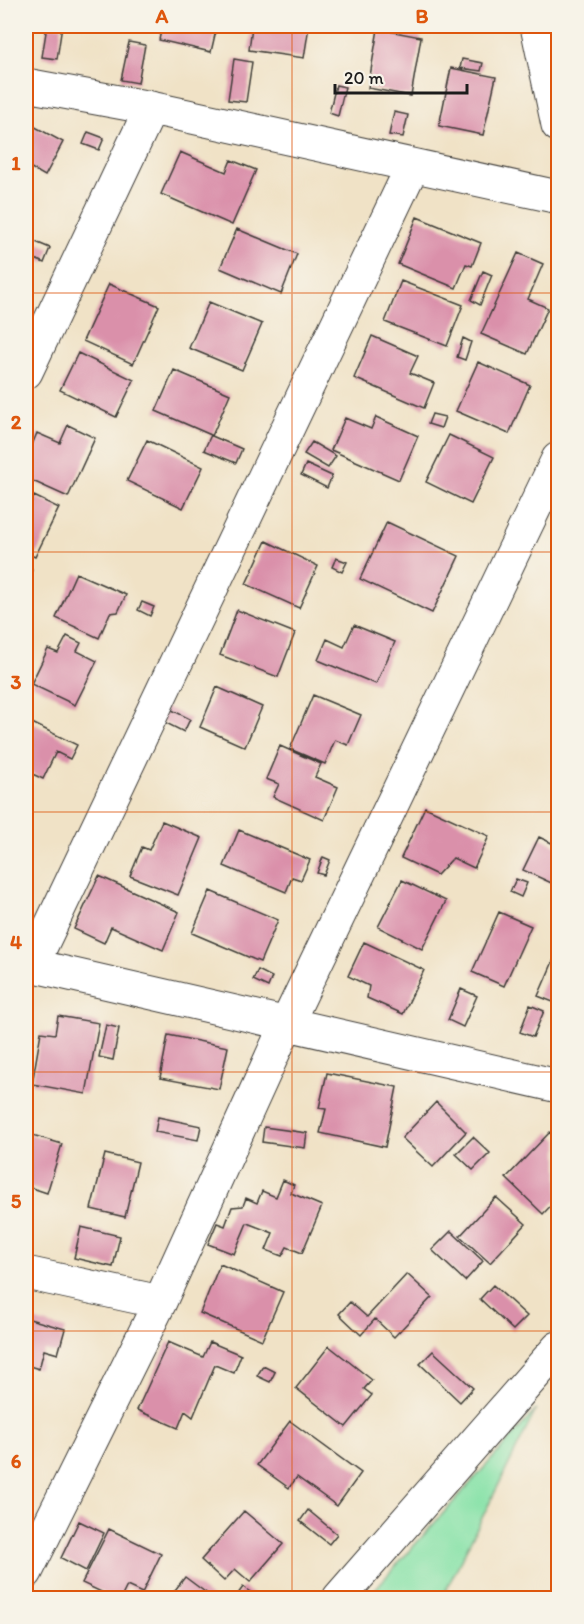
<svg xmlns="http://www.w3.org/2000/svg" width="584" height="1624" viewBox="0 0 584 1624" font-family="Itim,sans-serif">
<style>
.green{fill:#87e2a8;stroke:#527f62;stroke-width:1.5}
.building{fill:#da90aa}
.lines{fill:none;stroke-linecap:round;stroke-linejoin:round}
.minor-casing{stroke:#3c3a36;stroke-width:35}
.minor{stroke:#fff;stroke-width:33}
.grid{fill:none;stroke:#de560d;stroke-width:1.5;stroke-opacity:0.55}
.neatline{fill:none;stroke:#de560d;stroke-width:2}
.grid-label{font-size:20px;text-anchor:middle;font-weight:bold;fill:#de560d}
</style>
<rect width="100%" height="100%" fill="#f7f3e8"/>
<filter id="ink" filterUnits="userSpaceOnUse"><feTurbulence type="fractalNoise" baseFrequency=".0167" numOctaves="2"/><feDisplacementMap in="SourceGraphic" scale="12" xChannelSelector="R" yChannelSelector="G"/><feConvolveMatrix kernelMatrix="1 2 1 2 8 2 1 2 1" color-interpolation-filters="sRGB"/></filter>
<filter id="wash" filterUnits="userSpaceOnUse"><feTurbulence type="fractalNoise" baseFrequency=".008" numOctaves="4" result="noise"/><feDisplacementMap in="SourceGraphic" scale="24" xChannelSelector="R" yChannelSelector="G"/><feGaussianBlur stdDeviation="1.35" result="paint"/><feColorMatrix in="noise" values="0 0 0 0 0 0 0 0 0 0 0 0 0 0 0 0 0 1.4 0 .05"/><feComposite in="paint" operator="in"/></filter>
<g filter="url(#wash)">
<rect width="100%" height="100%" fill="#f0e2c6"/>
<path class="green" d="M 536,1410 L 442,1598 L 367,1598 Z"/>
<g id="blocks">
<path class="building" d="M 47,26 L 62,26 L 57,59 L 42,57 Z
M 162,26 L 217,26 L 211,52 L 159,40 Z
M 252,26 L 309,26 L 304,58 L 249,50 Z
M 378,29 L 421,37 L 411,96 L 368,88 Z
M 129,42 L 145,45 L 138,83 L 121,80 Z
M 234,59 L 252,62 L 246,102 L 228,100 Z
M 462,59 L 483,63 L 481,71 L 460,68 Z
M 451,68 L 496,77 L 483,135 L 439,126 Z
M 336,85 L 345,87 L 338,116 L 329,113 Z
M 394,112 L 408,115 L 403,137 L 389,135 Z
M 26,122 L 63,142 L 45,176 L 26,165 Z
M 88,132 L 104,138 L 99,150 L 83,144 Z
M 180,152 L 226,172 L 231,160 L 256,170 L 232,225 L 161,194 Z
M 417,217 L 481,243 L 472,266 L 466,264 L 456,288 L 398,264 Z
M 237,229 L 297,254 L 281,294 L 220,268 Z
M 26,238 L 50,248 L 44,263 L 26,255 Z
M 518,253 L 543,264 L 528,299 L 548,308 L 527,354 L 481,334 Z
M 483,271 L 492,275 L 480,305 L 471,300 Z
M 401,281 L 463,305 L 447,346 L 385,322 Z
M 109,284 L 159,306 L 133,364 L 83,341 Z
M 209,302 L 262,324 L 242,370 L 189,348 Z
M 372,336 L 418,356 L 410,373 L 434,383 L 424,408 L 354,378 Z
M 463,338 L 471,342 L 465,360 L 457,357 Z
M 78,353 L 134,380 L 116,417 L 60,390 Z
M 478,362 L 530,385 L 509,434 L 456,411 Z
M 174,370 L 230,394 L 212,436 L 242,449 L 236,463 L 204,450 L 211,435 L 156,411 Z
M 432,414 L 445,417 L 441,428 L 428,424 Z
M 376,417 L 418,436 L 399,480 L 331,450 L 345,418 L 371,429 Z
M 68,425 L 95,438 L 68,497 L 26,478 L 26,459 L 37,433 L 60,443 Z
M 449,435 L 494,457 L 471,504 L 426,482 Z
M 147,440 L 203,467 L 183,508 L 127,481 Z
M 312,442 L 336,456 L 328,468 L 304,454 Z
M 306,464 L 332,476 L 327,488 L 301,475 Z
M 34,496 L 59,508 L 35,557 L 26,553 L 26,514 Z
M 387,522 L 459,556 L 432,613 L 360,579 Z
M 266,541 L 318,566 L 299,608 L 246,584 Z
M 336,558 L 347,562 L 342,572 L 332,567 Z
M 26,567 L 32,570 L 26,585 Z
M 76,573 L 126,595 L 118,612 L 110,613 L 99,638 L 56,618 Z
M 142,602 L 154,607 L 150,616 L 138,610 Z
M 237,610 L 295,633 L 278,677 L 220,655 Z
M 354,625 L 395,642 L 376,684 L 318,660 L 327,639 L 344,647 Z
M 67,636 L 81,643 L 77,651 L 97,661 L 75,705 L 31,684 L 48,649 L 58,653 Z
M 217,687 L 262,707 L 245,747 L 200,727 Z
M 313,695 L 361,715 L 348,745 L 335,740 L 325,764 L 290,749 Z
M 166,707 L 190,719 L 184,732 L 160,720 Z
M 26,720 L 77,745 L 70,759 L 56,752 L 43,779 L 26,771 Z
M 280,746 L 321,764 L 315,777 L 338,787 L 324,820 L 273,797 L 279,784 L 266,779 Z
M 425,807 L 489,836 L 474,868 L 453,858 L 437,875 L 401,858 Z
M 162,821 L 202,838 L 178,895 L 130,876 L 142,847 L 149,850 Z
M 239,830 L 310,860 L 301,880 L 292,877 L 286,892 L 224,866 Z
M 539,837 L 558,846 L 558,886 L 523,870 Z
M 323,857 L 330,860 L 324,875 L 317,873 Z
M 99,876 L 179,912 L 163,950 L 111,927 L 104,943 L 74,929 Z
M 516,879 L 527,883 L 521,897 L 510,892 Z
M 402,880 L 446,901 L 422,949 L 378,927 Z
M 210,891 L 278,920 L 260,962 L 192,933 Z
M 499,912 L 531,926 L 504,986 L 472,972 Z
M 364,942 L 424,970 L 403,1014 L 367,998 L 369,986 L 348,976 Z
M 558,950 L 558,1004 L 538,996 Z
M 258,970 L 272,977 L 268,987 L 253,980 Z
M 461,989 L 477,996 L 463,1027 L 448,1020 Z
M 530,1005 L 544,1011 L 533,1037 L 520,1032 Z
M 58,1016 L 99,1023 L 86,1094 L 32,1084 L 41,1032 L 55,1034 Z
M 106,1025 L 119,1028 L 113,1060 L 99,1057 Z
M 168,1035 L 228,1047 L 219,1089 L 160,1078 Z
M 327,1073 L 397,1087 L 385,1147 L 320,1133 L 326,1109 L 319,1108 Z
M 436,1102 L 466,1132 L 433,1167 L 402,1138 Z
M 158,1117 L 201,1126 L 198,1140 L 155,1132 Z
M 264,1127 L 307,1133 L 305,1148 L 262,1142 Z
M 550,1132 L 558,1140 L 558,1198 L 543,1214 L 506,1178 Z
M 26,1133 L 62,1144 L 47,1193 L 26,1186 Z
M 473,1137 L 490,1153 L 473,1170 L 456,1154 Z
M 105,1154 L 138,1162 L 125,1217 L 91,1209 Z
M 283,1180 L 294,1185 L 291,1193 L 322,1206 L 302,1253 L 287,1247 L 282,1256 L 266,1250 L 273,1233 L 247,1223 L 234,1254 L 208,1244 L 217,1223 L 225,1226 L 232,1207 L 243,1206 L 246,1198 L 257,1203 L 262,1191 L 276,1197 Z
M 496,1197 L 526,1224 L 490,1263 L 460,1236 Z
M 81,1227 L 120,1236 L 113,1267 L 74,1258 Z
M 451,1231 L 483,1261 L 465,1281 L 432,1250 Z
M 220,1264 L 283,1292 L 262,1340 L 200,1313 Z
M 407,1274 L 432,1297 L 394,1337 L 375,1319 L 361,1335 L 339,1314 L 350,1302 L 367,1317 Z
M 493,1285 L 527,1316 L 513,1330 L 480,1299 Z
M 26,1318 L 65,1329 L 58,1354 L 44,1350 L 39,1369 L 26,1365 Z
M 168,1342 L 203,1357 L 210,1342 L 241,1355 L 234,1373 L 215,1365 L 193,1417 L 185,1411 L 178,1428 L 137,1410 Z
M 329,1346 L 372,1380 L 364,1389 L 372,1395 L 346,1427 L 296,1388 Z
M 433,1351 L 473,1388 L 460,1402 L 420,1364 Z
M 263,1366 L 275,1372 L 270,1382 L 257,1376 Z
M 290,1421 L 361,1473 L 337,1506 L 297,1477 L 289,1488 L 257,1465 Z
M 308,1510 L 337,1534 L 329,1544 L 300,1521 Z
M 244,1511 L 283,1544 L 250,1582 L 235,1569 L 224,1581 L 201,1560 Z
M 79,1521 L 104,1533 L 86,1571 L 61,1558 Z
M 109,1529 L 161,1554 L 142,1593 L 127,1586 L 121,1598 L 114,1598 L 82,1583 Z
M 185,1577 L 213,1598 L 169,1598 Z
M 243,1587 L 259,1598 L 235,1598 Z"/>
</g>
</g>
<g filter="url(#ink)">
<use href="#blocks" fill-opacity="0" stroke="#3c3a36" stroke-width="1.5"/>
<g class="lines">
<defs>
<path id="minor" d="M 537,26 L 558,125
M 26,85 L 151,108 L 558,197
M 26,372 L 151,108
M 26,964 L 558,1086
M 32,965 L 412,167
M 26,1273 L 160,1302
M 26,1572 L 160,1302 L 287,1023 L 558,459
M 339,1598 L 558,1348"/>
</defs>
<use href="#minor" class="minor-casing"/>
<use href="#minor" class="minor"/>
</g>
</g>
<path class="grid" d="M 292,26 L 292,1598M 26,293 L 558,293M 26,552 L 558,552M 26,812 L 558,812M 26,1072 L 558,1072M 26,1331 L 558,1331"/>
<rect width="584" height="1624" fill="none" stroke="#f7f3e8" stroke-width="66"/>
<path d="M335 84v9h132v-9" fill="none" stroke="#1c1c1c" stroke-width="3"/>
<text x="344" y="84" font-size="18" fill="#1c1c1c" stroke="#f7f3e8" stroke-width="4.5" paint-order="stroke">20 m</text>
<rect x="33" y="33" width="518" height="1558" class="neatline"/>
<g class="grid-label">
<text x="162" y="23">A</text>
<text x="422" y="23">B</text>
<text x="16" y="170">1</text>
<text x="16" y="429">2</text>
<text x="16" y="689">3</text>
<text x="16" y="949">4</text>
<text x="16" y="1208">5</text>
<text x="16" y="1468">6</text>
</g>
</svg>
